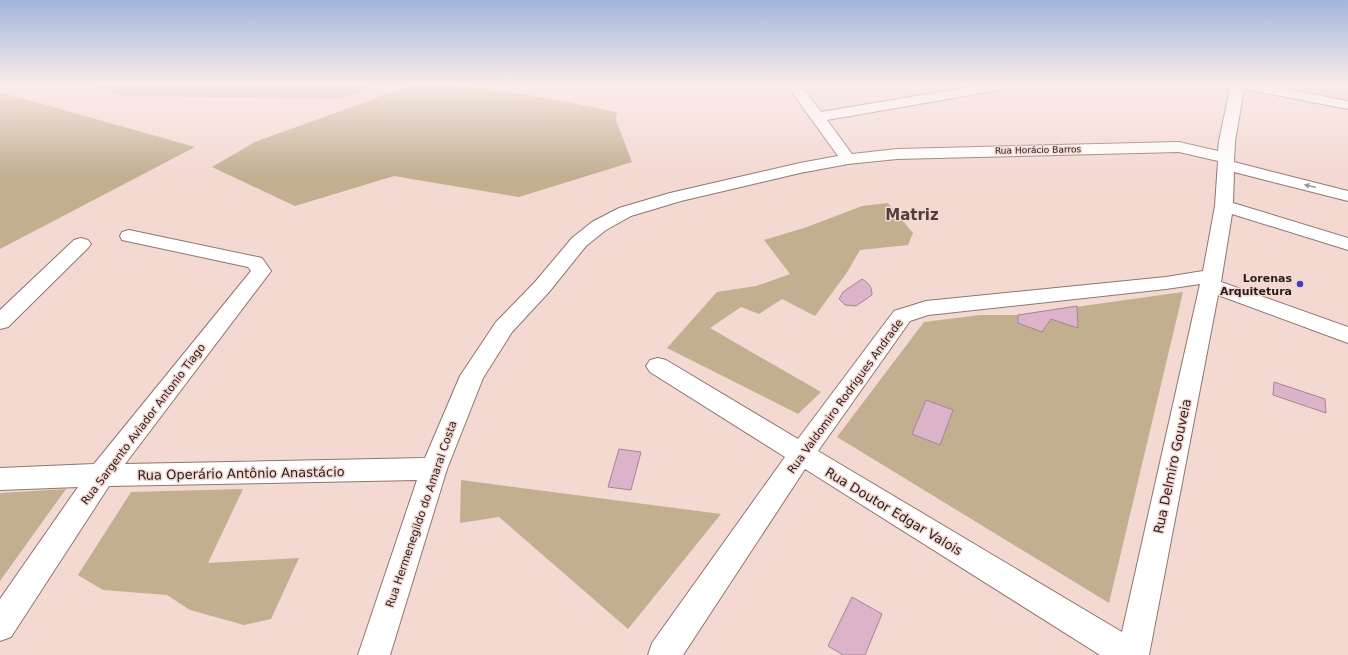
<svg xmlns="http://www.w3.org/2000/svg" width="1348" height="655" viewBox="0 0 1348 655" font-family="'DejaVu Sans',sans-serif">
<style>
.built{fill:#ecc8c1}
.green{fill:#c1af90}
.water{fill:#dcb3c8;stroke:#a68694}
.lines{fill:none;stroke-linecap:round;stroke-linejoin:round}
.minor-casing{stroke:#8f7670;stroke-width:2}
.minor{fill:#fff;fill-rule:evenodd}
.oneway{fill:#9e9998}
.poi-dot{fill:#3d43b7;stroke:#f4d8d2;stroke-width:1.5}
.labels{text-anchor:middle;stroke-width:3;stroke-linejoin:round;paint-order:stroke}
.far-street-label{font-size:9px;fill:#271d1b;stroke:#f4d8d2}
.poi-label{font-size:11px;font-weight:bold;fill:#271d1b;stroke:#f4d8d2;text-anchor:end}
.street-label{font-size:11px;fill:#271d1b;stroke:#f4d8d2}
.near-street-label{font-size:13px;fill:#271d1b;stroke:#f4d8d2}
.district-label{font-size:15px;font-weight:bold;fill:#533d38;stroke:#f4d8d2}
</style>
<rect width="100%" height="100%" fill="#f4d8d2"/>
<path class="built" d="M 1272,84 L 1348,84 L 1348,99 L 1277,86 Z"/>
<path class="green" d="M 77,84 L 383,84 L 340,99 L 125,96 Z
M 415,84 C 481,84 552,99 617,112 L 616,120 L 632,162 L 519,197 L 394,176 L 295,206 L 212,167 L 255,142 Z
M 0,92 L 195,147 L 0,249 Z
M 888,203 L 913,233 L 908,245 L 860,250 L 846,274 L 815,316 L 782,299 L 759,314 L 741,307 L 710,328 L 821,392 L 798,414 L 667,348 L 717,292 L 756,286 L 790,274 L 764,240 L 807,227 L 862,206 Z
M 1183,292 L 1109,603 L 837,437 L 924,322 L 980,315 L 1018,315 Z
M 461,480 L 721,514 L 628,629 L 499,517 L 460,523 Z
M 66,489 L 0,581 L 0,493 Z
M 243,489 L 208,563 L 299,558 L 271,619 L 244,625 L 190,610 L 167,595 L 103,590 L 78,575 L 131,492 Z"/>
<path class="water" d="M 862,279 C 869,283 872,287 872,295 L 856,306 L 845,305 L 839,299 L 843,292 Z
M 1077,306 L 1078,328 L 1051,319 L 1042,332 L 1018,323 L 1018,315 Z
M 1274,382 L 1325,399 L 1326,413 L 1273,395 Z
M 926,400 L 953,410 L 940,445 L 912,434 Z
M 619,449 L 641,452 L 631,490 L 608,487 Z
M 852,597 L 882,614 L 865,655 L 843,655 L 828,646 Z"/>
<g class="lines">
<defs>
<path id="minor" d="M 786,84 L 800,84 L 821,112 L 987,84 L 1018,84 L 1016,87 L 1011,88 L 827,120 L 852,154 L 897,149 L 1179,142 L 1218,151 L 1219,141 L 1231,84 L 1259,84 L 1348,101 L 1348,109 L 1244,89 L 1235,141 L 1234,162 L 1348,191 L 1348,201 L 1234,172 L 1233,203 L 1348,238 L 1348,250 L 1232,214 L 1221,282 L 1348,327 L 1348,343 L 1218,295 L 1149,655 L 1100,655 L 805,469 L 683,655 L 648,655 L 652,643 L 785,457 L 650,372 L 646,366 L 650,360 L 658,358 L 666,360 L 798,439 L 894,311 L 926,301 L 1166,277 L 1203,271 L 1215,206 L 1218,161 L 1179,152 L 897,159 L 848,164 L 800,173 L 681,201 L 631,216 L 606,230 L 586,246 L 549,292 L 512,332 L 483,378 L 447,469 L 390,655 L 358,655 L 417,480 L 109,486 L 11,637 L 0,641 L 0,599 L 78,487 L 0,490 L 0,468 L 94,464 L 251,271 L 248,267 L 122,240 L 120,236 L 122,232 L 129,230 L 262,258 L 271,271 L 125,464 L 425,458 L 460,376 L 496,322 L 535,282 L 572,238 L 592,222 L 619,208 L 670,193 L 800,163 L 838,156 ZM 1200,284 L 1122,632 L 818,451 L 910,321 L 928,315 L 1166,289 Z
M 81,238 L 88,240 L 91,244 L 88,248 L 8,327 L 0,329 L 0,310 L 74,240 Z"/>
</defs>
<use href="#minor" class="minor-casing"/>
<use href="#minor" class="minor"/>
</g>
<defs><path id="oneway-solid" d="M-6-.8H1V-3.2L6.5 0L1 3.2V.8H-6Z"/></defs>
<use class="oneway" href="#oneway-solid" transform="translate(1310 186) rotate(-166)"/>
<linearGradient id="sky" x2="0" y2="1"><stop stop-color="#a3b4db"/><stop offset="0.48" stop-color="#faedeb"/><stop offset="1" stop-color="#faedeb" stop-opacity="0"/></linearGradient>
<rect width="1348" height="176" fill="url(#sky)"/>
<circle class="poi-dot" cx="1300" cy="284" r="4"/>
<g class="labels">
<g class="far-street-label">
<text transform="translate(1038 150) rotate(-1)" y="3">Rua Horácio Barros</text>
</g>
<g class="poi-label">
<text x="1292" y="282">Lorenas<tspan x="1292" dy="13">Arquitetura</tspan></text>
</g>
<g class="street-label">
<text transform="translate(845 396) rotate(-54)" y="4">Rua Valdomiro Rodrigues Andrade</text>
<text transform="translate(143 424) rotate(-53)" y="4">Rua Sargento Aviador Antonio Tiago</text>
<text transform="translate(421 514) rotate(-71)" y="4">Rua Hermenegildo do Amaral Costa</text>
</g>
<g class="near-street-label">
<text transform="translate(1172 466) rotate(-78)" y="5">Rua Delmiro Gouveia</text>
<text transform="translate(241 473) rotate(-1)" y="5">Rua Operário Antônio Anastácio</text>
<text transform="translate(894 511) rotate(31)" y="5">Rua Doutor Edgar Valois</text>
</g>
<g class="district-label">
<text x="912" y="220">Matriz</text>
</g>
</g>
</svg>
